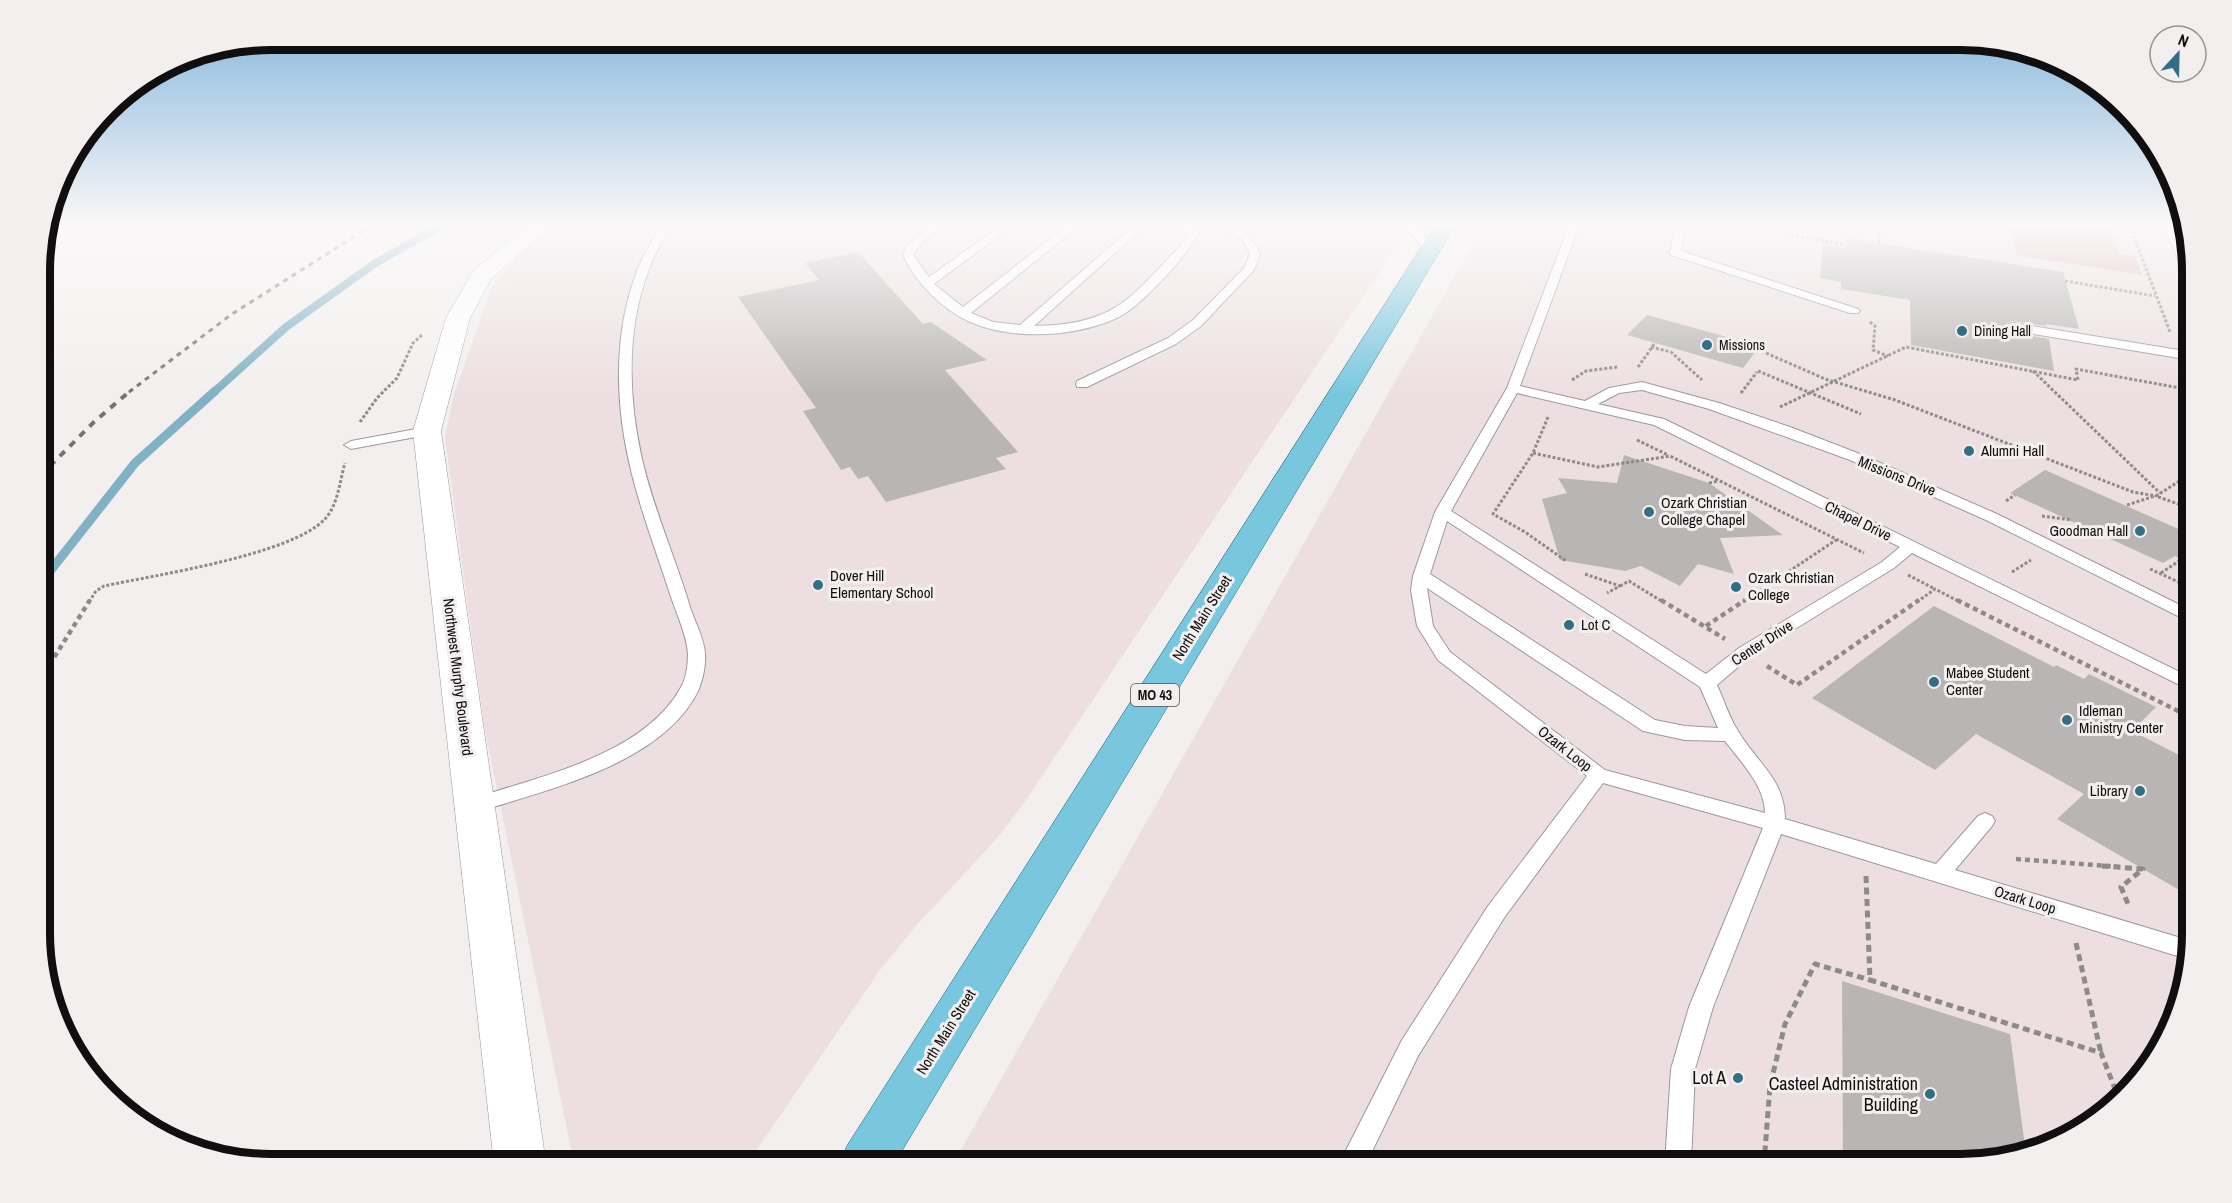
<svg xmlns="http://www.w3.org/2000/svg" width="2232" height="1203" viewBox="0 0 2232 1203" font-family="'Archivo Narrow',sans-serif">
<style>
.built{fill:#eddfe1}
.green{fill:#ddb5b9}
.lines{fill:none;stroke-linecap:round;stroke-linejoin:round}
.stream-far1{stroke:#81b1c5;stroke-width:8}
.stream{stroke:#81b1c5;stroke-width:9}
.building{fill:#b9b5b5}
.service-casing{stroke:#9c9899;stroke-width:2}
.tertiary-casing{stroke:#9c9899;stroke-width:1}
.primary-casing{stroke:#196e88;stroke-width:1}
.path-far2{stroke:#8d8a8a;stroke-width:3;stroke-dasharray:3 2;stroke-linecap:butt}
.path-far1{stroke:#8d8a8a;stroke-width:4.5;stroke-dasharray:5 4;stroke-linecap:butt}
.path{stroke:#8d8a8a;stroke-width:5;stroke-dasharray:7 4.5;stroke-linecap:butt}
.service{fill:#fff;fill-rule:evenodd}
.tertiary{fill:#fff;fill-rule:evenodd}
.primary{fill:#78c7df;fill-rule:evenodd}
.rail-far1{stroke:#757272;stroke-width:3;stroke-dasharray:5 5;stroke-linecap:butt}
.rail{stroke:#757272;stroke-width:4;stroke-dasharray:7 7;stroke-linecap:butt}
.poi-dot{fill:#326e85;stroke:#f3efef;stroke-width:2}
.labels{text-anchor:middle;stroke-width:6;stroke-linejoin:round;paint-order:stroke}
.far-poi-label{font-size:14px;fill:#100e0e;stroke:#f3efef;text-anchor:start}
.shield{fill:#f3efef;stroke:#545252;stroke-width:1.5}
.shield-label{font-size:14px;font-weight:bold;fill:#100e0e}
.poi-label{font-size:15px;fill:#100e0e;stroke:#f3efef;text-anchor:start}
.street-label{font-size:15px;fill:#100e0e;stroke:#f3efef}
.near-poi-label{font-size:18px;fill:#100e0e;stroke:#f3efef;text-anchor:end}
.rim{fill:none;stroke:#100e0e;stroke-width:8}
</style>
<rect width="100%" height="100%" fill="#f3efef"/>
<path class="built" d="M 550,226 L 1410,226 L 1026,800 L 999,836 L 915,927 L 880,970 L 747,1164 L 574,1164 L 485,731 L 445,438 L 454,394 L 492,287 L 515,258 Z
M 1483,226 L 2186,226 L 2191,240 L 2193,933 L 2169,1035 L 2135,1085 L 2090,1125 L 2036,1152 L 1976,1164 L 953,1164 Z"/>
<path class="green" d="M 2010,226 L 2109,226 L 2119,254 L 2135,256 L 2142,275 L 2016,255 Z"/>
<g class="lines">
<path class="stream-far1" d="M 214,392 L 286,327 L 374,264 L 440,226"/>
<path class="stream" d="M 40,584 L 135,463 L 215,391"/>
</g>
<path class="building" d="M 1847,238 L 2063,272 L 2079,329 L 2046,324 L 2046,326 L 2013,321 L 2007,323 L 2009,332 L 2049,339 L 2054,371 L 1911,345 L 1910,300 L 1841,289 L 1841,282 L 1820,278 L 1823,245 L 1846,248 Z
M 858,252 L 923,324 L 931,322 L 987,360 L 945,370 L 1018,452 L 996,458 L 1006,469 L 886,502 L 868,476 L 858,479 L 850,467 L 841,470 L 803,411 L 816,408 L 738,297 L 819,280 L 805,263 Z
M 1647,315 L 1760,346 L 1743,368 L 1627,335 Z
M 1624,455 L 1709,483 L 1783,535 L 1720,538 L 1734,574 L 1698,564 L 1680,586 L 1641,566 L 1625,571 L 1560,560 L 1542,499 L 1567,493 L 1558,478 L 1617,483 Z
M 2045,470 L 2192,535 L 2192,564 L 2175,556 L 2163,563 L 2010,493 Z
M 1934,606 L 2054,667 L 2056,665 L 2084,679 L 2089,674 L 2156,707 L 2132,731 L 2193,762 L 2193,898 L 2057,819 L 2084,794 L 1976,734 L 1935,770 L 1812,698 Z
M 1842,981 L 2010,1034 L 2026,1154 L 1976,1164 L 1843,1164 Z"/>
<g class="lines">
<defs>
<path id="service" d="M 660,226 L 670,226 C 663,240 655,253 650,267 C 626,327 628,396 642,459 C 654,511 676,559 691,610 C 696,624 704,639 705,653 C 706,665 703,678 699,689 C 664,764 546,790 474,813 L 467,810 L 464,805 L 467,800 C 535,778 642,756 680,689 C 686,680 688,665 688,654 C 687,636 677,615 671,597 C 654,544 633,492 624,436 C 615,380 617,320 639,266 C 645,252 653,240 660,226 Z
M 931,226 L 943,226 L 923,241 L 913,255 L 929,277 L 1000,226 L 1012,226 L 934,284 L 963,307 L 1067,226 L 1079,226 L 971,313 L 993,322 L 1020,325 L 1134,226 L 1145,226 L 1034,326 C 1116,325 1130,298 1183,243 L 1188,234 L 1181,226 L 1192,226 L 1198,234 C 1186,257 1142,305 1119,317 C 1077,337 1014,341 970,322 C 943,310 915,282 903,255 L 908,244 Z
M 1224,226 C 1243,226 1252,238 1260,254 L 1254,270 L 1201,326 L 1176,344 L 1087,387 L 1077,387 L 1076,384 L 1077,381 L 1168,338 L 1193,320 L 1245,267 L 1250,254 L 1244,242 Z
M 1405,226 L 1416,226 L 1434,247 L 1434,251 L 1426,251 Z
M 1569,226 L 1579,226 L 1520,386 L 1585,401 L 1609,388 L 1642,382 L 1719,403 L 1790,427 L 1860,454 L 1997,514 L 2192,611 L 2192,623 L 1986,520 L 1850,460 L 1709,409 L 1642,390 L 1619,393 L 1598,404 L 1664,419 L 2192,678 L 2192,691 L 1912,553 L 1894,568 L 1751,656 L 1717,685 C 1724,700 1729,717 1738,731 C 1756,762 1785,779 1785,819 L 1936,864 L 1978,816 L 1985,813 L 1992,816 L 1995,821 L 1992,826 L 1955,870 L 2191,941 L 2187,959 L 1781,834 L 1713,1007 L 1695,1069 L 1691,1164 L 1665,1164 L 1671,1069 L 1689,1007 L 1763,828 L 1603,783 L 1504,918 L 1418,1056 L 1366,1164 L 1339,1164 L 1402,1040 L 1488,906 L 1587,776 L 1438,660 L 1417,626 L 1411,590 L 1413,576 L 1435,512 L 1507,388 ZM 1517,393 L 1654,425 L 1900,547 L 1882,562 L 1739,648 L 1706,674 L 1451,511 ZM 1447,521 L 1700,687 L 1718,728 L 1685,726 L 1655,720 L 1430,574 ZM 1427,588 L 1643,731 L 1685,740 L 1725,741 C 1741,762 1765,786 1765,813 L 1605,770 L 1450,652 L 1433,626 Z
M 1676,226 L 1686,226 L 1681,251 L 1858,309 L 1860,311 L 1858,313 L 1850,313 L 1671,255 L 1670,253 Z
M 2164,226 L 2174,226 L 2191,263 L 2191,278 L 2185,275 Z
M 2013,323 L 2191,352 L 2191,360 L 2009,330 L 2009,324 Z
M 427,427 L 434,431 L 432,434 L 351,449 L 344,445 L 351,441 Z"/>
<path id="tertiary" d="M 527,226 L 550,226 L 491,279 L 470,318 L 441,431 L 546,1164 L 494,1164 L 413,431 L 446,318 L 474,270 Z"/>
<path id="primary" d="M 1435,226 L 1455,226 L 894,1164 L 839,1164 L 847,1146 Z"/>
</defs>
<use href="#service" class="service-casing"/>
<use href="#tertiary" class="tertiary-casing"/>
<use href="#primary" class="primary-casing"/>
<path class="path-far2" d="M 2130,226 L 2170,332
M 1791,235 L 1846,245
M 1879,243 L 1880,226
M 2065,281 L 2155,296
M 1870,322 L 1875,326 L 1873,350 L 1888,356
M 1651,347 L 1671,352 L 1702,380
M 1757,349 L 1825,379 L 1895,400 L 2133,492 L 2156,496
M 1638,367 L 1655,343
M 1758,371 L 1861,414
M 2033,371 L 2160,493
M 2187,375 L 2191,385
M 1572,380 L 1586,371 L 1618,367
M 1741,393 L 1757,372
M 1780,407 L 1906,347 L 2078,380 L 2076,369 L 2191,390
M 1548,417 L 1533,453 L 1493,514 L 1525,532 L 1566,561
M 360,422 L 377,398 L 397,378 L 413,343 L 423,334
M 1637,440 L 1668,455
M 1533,453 L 1598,467 L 1670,456 L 1864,553
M 2192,473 L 2156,496 L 2192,509
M 1709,483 L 1718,481
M 2006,501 L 2015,495
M 2127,505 L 2155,496
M 2042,516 L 2072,520
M 2077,534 L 2089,527
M 2150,569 L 2192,588
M 2012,572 L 2031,560
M 2161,573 L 2182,559
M 1585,574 L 1620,586 L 1607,593
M 1908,575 L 1935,589
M 1620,586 L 1629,581 L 1663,602
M 89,602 L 96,591 L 104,586 C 155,575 291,555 325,519 C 338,505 340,480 345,463
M 1743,602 L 1836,540
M 1917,602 L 1935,589 L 1960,602"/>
<path class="path-far1" d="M 1661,600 L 1725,639
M 1957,600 L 2192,718
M 1706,626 L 1745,600
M 1767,666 L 1797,685 L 1919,600
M 40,680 L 90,600
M 2016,859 L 2121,867"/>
<path class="path" d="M 2102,866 L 2143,869 L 2121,887 L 2128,904
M 1866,876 L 1870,980 L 2101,1053 L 2119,1099
M 2076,943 L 2101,1053
M 1764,1164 L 1770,1086 L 1785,1024 L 1815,964 L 1870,980"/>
<use href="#service" class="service"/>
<use href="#tertiary" class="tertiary"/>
<use href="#primary" class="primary"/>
<path class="rail-far1" d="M 129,392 L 232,314 L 371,226"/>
<path class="rail" d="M 40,476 L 94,422 L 130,391"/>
</g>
<linearGradient id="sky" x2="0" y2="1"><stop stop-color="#7fb3da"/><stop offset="0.57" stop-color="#faf8f8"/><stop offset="1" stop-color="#faf8f8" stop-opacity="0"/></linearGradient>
<rect width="2232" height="395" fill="url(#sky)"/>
<g class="poi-dot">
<circle cx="1962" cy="331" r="6"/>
<circle cx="1707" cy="345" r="6"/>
<circle cx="1969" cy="451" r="6"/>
<circle cx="1649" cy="512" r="6"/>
<circle cx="2140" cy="531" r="6"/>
<circle cx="818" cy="585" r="6"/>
<circle cx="1736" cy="587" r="6"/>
<circle cx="1569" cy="625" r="6"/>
<circle cx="1934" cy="682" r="6"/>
<circle cx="2067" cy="720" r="6"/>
<circle cx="2140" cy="791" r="6"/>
<circle cx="1738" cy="1078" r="6"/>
<circle cx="1930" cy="1094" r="6"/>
</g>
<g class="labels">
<g class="far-poi-label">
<text x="1974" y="336">Dining Hall</text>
<text x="1719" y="350">Missions</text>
</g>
<rect class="shield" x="1131" y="684" width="48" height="22" rx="4.5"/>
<g class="shield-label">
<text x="1155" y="700">MO 43</text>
</g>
<g class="poi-label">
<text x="1981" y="456">Alumni Hall</text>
<text x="1661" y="508">Ozark Christian<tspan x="1661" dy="17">College Chapel</tspan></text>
<text x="2128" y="536" text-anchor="end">Goodman Hall</text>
<text x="830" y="581">Dover Hill<tspan x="830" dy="17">Elementary School</tspan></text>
<text x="1748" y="583">Ozark Christian<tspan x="1748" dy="17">College</tspan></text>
<text x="1581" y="630">Lot C</text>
<text x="1946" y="678">Mabee Student<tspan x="1946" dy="17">Center</tspan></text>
<text x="2079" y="716">Idleman<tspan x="2079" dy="17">Ministry Center</tspan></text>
<text x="2128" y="796" text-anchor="end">Library</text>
</g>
<g class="street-label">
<text transform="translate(1897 476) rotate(22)" y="5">Missions Drive</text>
<text transform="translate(1858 521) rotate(26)" y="5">Chapel Drive</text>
<text transform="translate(1202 618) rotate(-58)" y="5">North Main Street</text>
<text transform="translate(1762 643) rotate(-33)" y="5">Center Drive</text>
<text transform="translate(458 677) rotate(83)" y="5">Northwest Murphy Boulevard</text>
<text transform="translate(1565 749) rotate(38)" y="5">Ozark Loop</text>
<text transform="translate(2025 900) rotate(17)" y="5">Ozark Loop</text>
<text transform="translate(946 1032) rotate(-58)" y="5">North Main Street</text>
</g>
<g class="near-poi-label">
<text x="1726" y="1084">Lot A</text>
<text x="1918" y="1090">Casteel Administration<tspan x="1918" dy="21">Building</tspan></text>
</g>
</g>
<path d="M0 0H2232V1203H0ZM271 50H1961A221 221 0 0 1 2182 271V933A221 221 0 0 1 1961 1154H271A221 221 0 0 1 50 933V271A221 221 0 0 1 271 50Z" fill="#f3efef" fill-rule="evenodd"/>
<path class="rim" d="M271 50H1961A221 221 0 0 1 2182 271V933A221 221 0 0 1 1961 1154H271A221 221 0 0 1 50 933V271A221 221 0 0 1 271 50Z"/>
<g transform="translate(2178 54) rotate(22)"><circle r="28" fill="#f3efef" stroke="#989595" stroke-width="1.5"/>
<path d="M0-4.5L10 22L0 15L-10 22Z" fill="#326e85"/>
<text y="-9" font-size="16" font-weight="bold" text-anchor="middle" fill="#100e0e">N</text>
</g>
</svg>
